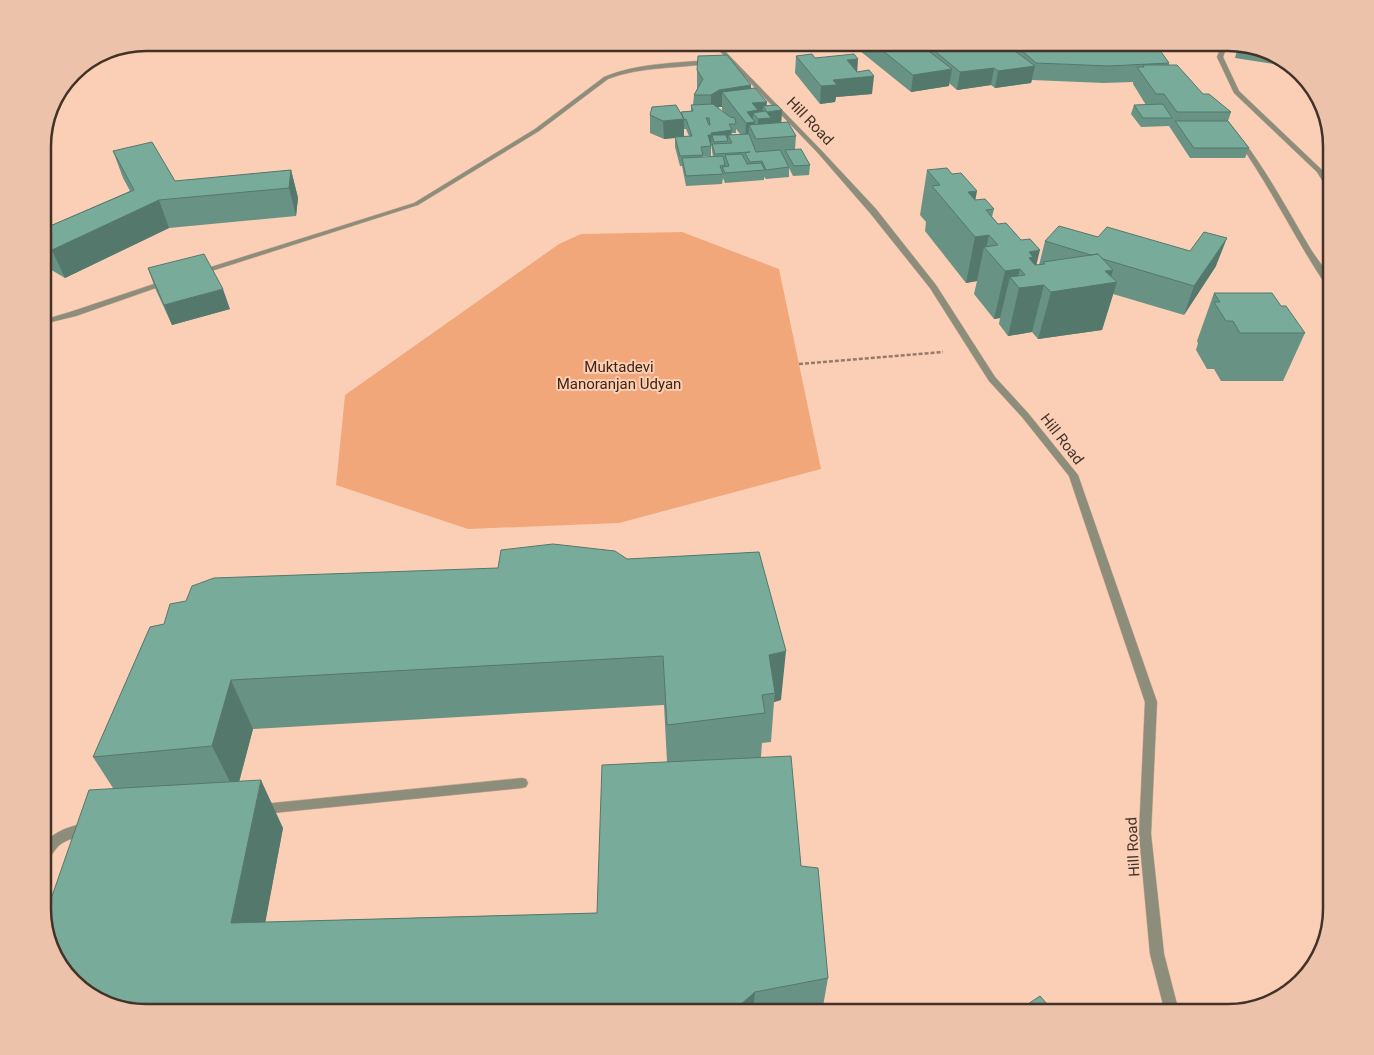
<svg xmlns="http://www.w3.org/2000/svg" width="1374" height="1055" viewBox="0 0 1374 1055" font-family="Roboto,sans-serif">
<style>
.green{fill:#f2a77b}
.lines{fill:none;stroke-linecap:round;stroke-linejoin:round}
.service-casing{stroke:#d3ac97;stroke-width:1}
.minor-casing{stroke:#d3ac97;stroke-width:1}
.path{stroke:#977a69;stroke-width:2.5;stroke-dasharray:4 2;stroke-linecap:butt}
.service{fill:#8c8e7b;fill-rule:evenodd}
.minor{fill:#8c8e7b;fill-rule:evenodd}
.wall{fill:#689384;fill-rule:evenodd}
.shaded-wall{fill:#55786c}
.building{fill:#79ab9a;stroke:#55786c;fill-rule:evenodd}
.labels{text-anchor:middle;stroke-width:4;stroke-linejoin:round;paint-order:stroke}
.street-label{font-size:15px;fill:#433228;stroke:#fbcfb6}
.park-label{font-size:15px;fill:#432411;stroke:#fbcfb6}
.rim{fill:none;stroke:#433228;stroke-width:2.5}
</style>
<rect width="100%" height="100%" fill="#fbcfb6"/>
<path class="green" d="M 682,232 L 779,269 L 821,469 L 619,523 L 468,529 L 336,485 L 345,395 L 559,244 L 581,234 Z"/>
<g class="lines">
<defs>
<path id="service" d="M 1223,43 L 1228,43 L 1223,57 L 1239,91 L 1322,170 L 1331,185 L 1331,192 L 1329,191 L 1317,172 L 1234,93 L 1217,57 Z
M 522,778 L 526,779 L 528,783 L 526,787 L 522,788 L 263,814 L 259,813 L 257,809 L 259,805 L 263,804 Z
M 87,823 L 92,825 L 93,829 L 92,833 C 69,841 60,837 48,862 L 43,864 L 43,846 C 53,831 70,826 87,823 Z"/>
<path id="minor" d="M 712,43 L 717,43 L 821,150 L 876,209 L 936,285 L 995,377 L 1028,413 L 1078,475 L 1157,702 L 1151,834 L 1164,954 L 1179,1012 L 1165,1012 L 1150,954 L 1139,834 L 1145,702 L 1069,476 L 1022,417 L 989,381 L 930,288 L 870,213 L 817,152 Z
M 711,60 L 714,62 L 713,63 C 677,69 642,66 608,79 L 539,131 L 418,205 L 202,274 L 196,274 L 195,272 L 414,203 L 535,129 L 604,77 C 638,63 675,63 711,60 Z
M 1238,139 L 1242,139 C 1268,173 1288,211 1310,248 C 1317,260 1331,274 1331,288 L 1328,288 C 1295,240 1271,187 1237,140 Z
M 163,281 L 166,281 L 170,283 L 76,316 L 43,324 L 43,320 L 70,312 Z"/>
</defs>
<use href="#service" class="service-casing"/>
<use href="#minor" class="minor-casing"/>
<path class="path" d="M 799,364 L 943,352"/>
<use href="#service" class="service"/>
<use href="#minor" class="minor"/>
</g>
<path class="wall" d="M 861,42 L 1154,42 L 1169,63 L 1169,65 L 1203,94 L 1231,112 L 1228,121 L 1249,148 L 1245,158 L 1190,158 L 1169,126 L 1141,127 L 1131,114 L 1134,105 L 1146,105 L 1133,84 L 1133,82 L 1104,83 L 1032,80 L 1031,83 L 995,88 L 991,85 L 957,90 L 949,83 L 949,86 L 911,92 L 860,51 Z
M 1238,46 L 1291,64 L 1294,67 L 1235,58 Z
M 796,56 L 815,58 L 857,72 L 872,94 L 836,97 L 835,102 L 820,104 L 795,73 Z
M 697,70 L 751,88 L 766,106 L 782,110 L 781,122 L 796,136 L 795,149 L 810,165 L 809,175 L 793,176 L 789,168 L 789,177 L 766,179 L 764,177 L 764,180 L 725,183 L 723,178 L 722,184 L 686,186 L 682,166 L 680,166 L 675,147 L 675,138 L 664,139 L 650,133 L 650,115 L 681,115 L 681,112 L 691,111 L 691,105 L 693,105 L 694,95 L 697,89 ZM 719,107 L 722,107 L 722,110 L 724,113 L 718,108 ZM 684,129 L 686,129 L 689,136 L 684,137 ZM 736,129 L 740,134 L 731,135 L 731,133 L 736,133 ZM 711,144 L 713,157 L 703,157 L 703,156 L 711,156 Z
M 113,151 L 175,181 L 291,170 L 298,198 L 296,216 L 169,228 L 65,278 L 43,265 L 43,229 L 130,191 L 123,178 Z
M 927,170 L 975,200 L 994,209 L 992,217 L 998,224 L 1021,240 L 1036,265 L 1039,265 L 1045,241 L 1098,237 L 1216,266 L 1184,315 L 1113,294 L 1102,330 L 1038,339 L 1032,332 L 1008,336 L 999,324 L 1000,318 L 994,319 L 974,294 L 977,281 L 966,283 L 925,231 L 926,222 L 920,215 Z
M 148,268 L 230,309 L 172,325 L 155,288 Z
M 1214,293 L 1281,306 L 1305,333 L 1283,381 L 1221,381 L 1214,369 L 1207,369 L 1196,350 L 1198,343 L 1197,341 Z
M 759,552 L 781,700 L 774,702 L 771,742 L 762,743 L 761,757 L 801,866 L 828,978 L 822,1012 L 146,1012 L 113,788 L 93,757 L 150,627 L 498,568 ZM 664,705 L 667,762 L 597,913 L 265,922 L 283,828 L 239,781 L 253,729 Z"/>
<path class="shaded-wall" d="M 858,59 L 857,76 L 847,60 Z
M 1035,66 L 1031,83 L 995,88 L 998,71 Z
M 994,68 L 991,85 L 957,90 L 960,72 Z
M 952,69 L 949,86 L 911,92 L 913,75 Z
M 874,76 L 872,94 L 836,97 L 835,102 L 820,104 L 821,86 L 833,80 Z
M 751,85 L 751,103 L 722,92 L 722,107 L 719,107 L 711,113 L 711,95 L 719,90 Z
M 767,102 L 766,110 L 763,106 L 762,119 L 767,118 L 767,112 L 782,110 L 781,128 L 757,138 L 758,119 L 753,113 L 753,122 L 755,122 L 754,135 L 749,125 L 748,141 L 745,141 L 747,112 L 752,103 Z
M 684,119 L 684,137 L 664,139 L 663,121 Z
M 732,130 L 731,139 L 728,135 L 728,140 L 713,142 L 712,135 L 711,144 L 708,145 L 708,135 L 711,133 Z
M 291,170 L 298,198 L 296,216 L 289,188 Z
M 977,191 L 970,230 L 968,192 Z
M 159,200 L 169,228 L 65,278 L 52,250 Z
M 989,235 L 986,249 L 984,247 L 977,281 L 966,283 L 975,237 Z
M 1227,238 L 1216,266 L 1184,315 L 1194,286 Z
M 1040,250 L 1031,287 L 1044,285 L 1032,332 L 1008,336 L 1019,288 L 1022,288 L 1029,252 Z
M 1020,269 L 1016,285 L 1010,277 L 1000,318 L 994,319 L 1005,271 Z
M 1113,270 L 1109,284 L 1117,282 L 1102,330 L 1038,339 L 1051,292 L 1105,271 Z
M 223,289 L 230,309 L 172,325 L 164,305 Z
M 786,651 L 781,700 L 774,702 L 775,693 L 769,655 Z
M 231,680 L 253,729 L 236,794 L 212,746 Z
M 261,780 L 283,828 L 257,967 L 231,923 Z
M 755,992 L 753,1012 L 732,1012 Z"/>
<path class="building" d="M 872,42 L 917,42 L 952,69 L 913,75 Z
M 924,42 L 1003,42 L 1035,66 L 998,71 L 994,68 L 960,72 Z
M 1012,42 L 1154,42 L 1169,63 L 1109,66 L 1036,63 ZM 1035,46 L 1104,48 L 1104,49 Z
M 812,54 L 815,58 L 854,54 L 858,59 L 847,60 L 857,72 L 869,70 L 874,76 L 833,80 L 837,85 L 821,86 L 796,56 Z
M 727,55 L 751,85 L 719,90 L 711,95 L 694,95 L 703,79 L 697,70 L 698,56 Z
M 1143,65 L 1177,65 L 1203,94 L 1209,94 L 1231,112 L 1177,112 L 1164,94 L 1156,94 L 1137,67 L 1144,67 Z
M 755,88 L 767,102 L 752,103 L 758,110 L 747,112 L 755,122 L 746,123 L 722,92 Z
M 713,104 L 730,117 L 735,118 L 736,124 L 729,124 L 732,130 L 711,133 L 712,135 L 708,135 L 711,146 L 701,147 L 703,155 L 680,156 L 675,137 L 692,136 L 686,119 L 684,120 L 681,112 L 693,111 L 691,105 ZM 706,118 L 709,118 L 710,125 L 709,125 Z
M 1163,104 L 1172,118 L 1143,118 L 1134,105 Z
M 676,105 L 684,119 L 663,121 L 650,115 L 652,107 Z
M 777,105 L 782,110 L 767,112 L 763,106 Z
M 766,111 L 771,118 L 758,119 L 753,113 Z
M 1175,121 L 1228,121 L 1249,148 L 1194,148 Z
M 788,122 L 796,136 L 756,139 L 749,125 Z
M 749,134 L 756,152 L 780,150 L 789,167 L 766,170 L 762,161 L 750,162 L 745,153 L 750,152 L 715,154 L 712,144 L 732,143 L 728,135 Z
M 712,135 L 726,135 L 728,141 L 714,142 Z
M 152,142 L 175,181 L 291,170 L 289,188 L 159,200 L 52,250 L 43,244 L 43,229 L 134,190 L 113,151 Z
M 801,149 L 810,165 L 794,166 L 785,150 Z
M 742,154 L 747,164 L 761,163 L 765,170 L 725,173 L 722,167 L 729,166 L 725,155 Z
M 723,156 L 725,165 L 720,166 L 723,174 L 686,176 L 682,158 Z
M 947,168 L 952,174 L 961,173 L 977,191 L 968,192 L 975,200 L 985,199 L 994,209 L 986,210 L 998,224 L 1006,223 L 1021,240 L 1030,239 L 1040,250 L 1029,252 L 1033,257 L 1029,258 L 1035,265 L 1045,264 L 1043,262 L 1098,254 L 1113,270 L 1105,271 L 1117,282 L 1051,292 L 1044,285 L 1019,288 L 1010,277 L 1025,275 L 1020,269 L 1005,271 L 984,247 L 998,245 L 989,235 L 975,237 L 932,186 L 940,185 L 927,170 Z
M 1059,226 L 1098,237 L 1107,227 L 1190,251 L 1204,232 L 1227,238 L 1194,286 L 1103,259 L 1098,254 L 1091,255 L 1045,241 Z
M 204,254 L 223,289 L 164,305 L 148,268 Z
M 1214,293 L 1272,293 L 1281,306 L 1286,306 L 1305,333 L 1240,333 L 1233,321 L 1226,321 L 1214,302 L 1220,302 Z
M 553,544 L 615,551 L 627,559 L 759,552 L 786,651 L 769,655 L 775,693 L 762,695 L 765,713 L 667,725 L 663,656 L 231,680 L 212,746 L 93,757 L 150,627 L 164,624 L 170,604 L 186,601 L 192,586 L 214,578 L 498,568 L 501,550 Z
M 791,756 L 801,866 L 818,868 L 828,978 L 755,992 L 732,1012 L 146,1012 L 83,991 L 53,955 L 44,919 L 89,790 L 261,780 L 231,923 L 597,913 L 602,765 Z
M 1040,996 L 1054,1012 L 1016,1012 Z"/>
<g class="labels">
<g class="street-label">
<text transform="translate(810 121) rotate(46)" y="5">Hill Road</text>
<text transform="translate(1062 439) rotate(52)" y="5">Hill Road</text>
<text transform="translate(1133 847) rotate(-93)" y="5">Hill Road</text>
</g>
<g class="park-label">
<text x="619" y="372">Muktadevi<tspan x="619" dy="17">Manoranjan Udyan</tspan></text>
</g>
</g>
<path d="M0 0H1374V1055H0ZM146 51H1228A95 95 0 0 1 1323 146V909A95 95 0 0 1 1228 1004H146A95 95 0 0 1 51 909V146A95 95 0 0 1 146 51Z" fill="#ecc2ab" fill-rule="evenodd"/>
<path class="rim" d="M146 51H1228A95 95 0 0 1 1323 146V909A95 95 0 0 1 1228 1004H146A95 95 0 0 1 51 909V146A95 95 0 0 1 146 51Z"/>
</svg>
